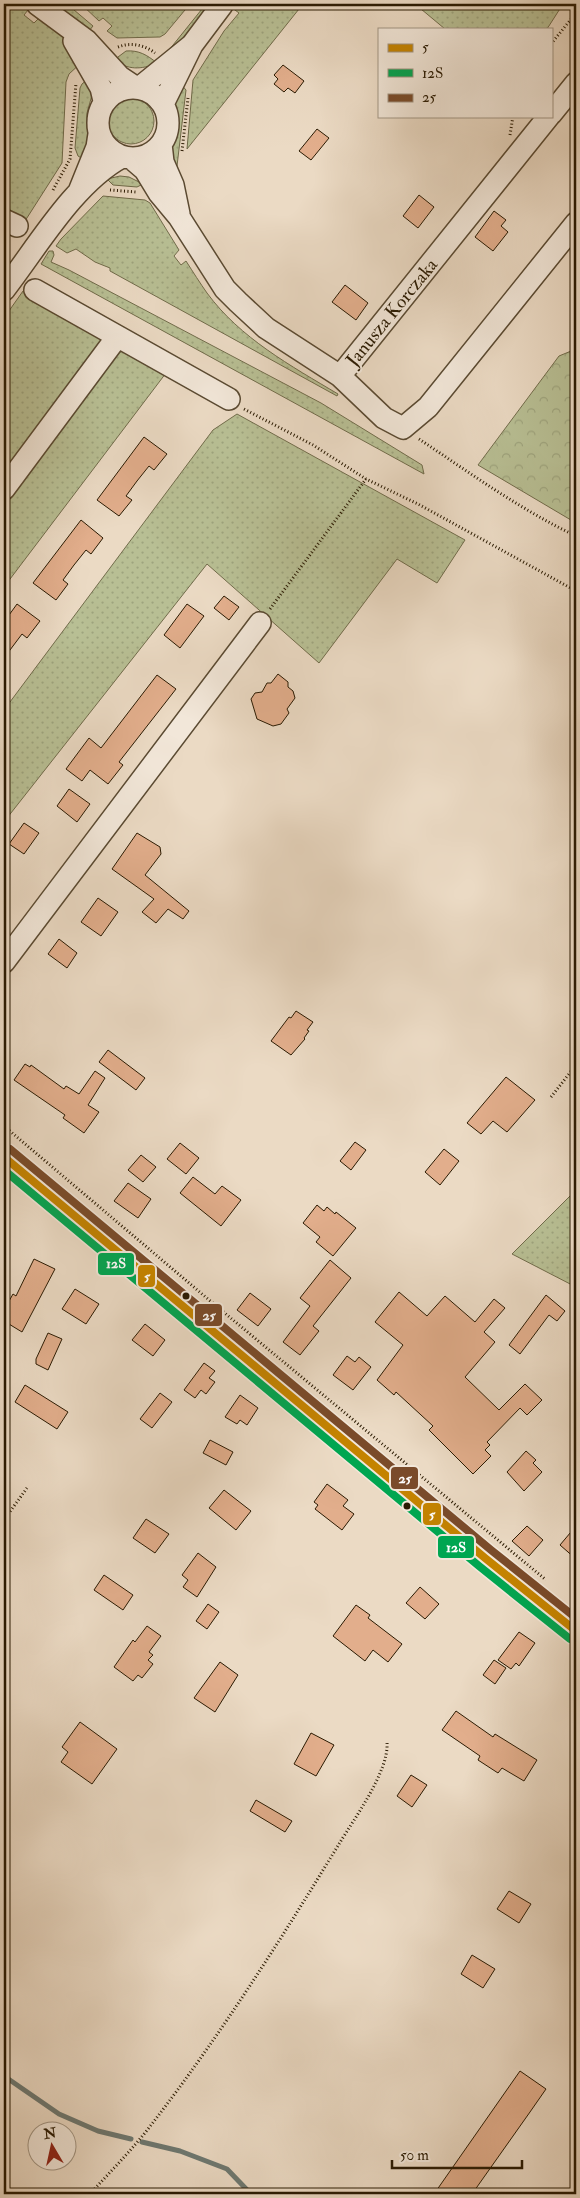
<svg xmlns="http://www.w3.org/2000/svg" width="580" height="2198" viewBox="0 0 580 2198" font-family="'IM FELL Double Pica',serif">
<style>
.grass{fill:url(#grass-dots);stroke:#716c4b}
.forest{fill:url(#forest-crowns);stroke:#716c4b}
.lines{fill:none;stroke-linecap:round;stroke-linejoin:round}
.stream{stroke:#6e7972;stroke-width:5}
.building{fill:#e2ae8c;stroke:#2a1a02}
.minor-casing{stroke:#5a4a32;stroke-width:24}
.path{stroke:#2a1a02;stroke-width:3;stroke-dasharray:1 2.5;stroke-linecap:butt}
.minor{stroke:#f2e7d9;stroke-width:21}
.bus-1-casing{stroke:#f2e7d9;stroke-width:11}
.bus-2-casing{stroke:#f2e7d9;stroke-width:11}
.bus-3-casing{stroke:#f2e7d9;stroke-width:11}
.bus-1{stroke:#c48300;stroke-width:8}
.bus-2{stroke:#00a651;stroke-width:8}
.bus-3{stroke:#7a4b2a;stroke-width:8}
.bus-dot{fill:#2a1a02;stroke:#f2e7d9;stroke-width:2}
.labels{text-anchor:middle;stroke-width:4;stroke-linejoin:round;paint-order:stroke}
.street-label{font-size:19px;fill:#2a1a02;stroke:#f2e7d9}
.line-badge{stroke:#f2e7d9;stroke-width:2}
.badge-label{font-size:14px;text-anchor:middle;font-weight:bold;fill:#fff}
</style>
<defs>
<pattern id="grass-dots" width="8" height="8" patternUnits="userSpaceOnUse" patternTransform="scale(1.25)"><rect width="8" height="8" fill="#b8bf94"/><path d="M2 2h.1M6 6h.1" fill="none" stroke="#9ea47e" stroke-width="1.8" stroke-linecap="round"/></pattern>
<pattern id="forest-crowns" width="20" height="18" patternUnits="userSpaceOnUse" patternTransform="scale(1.25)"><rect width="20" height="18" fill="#b8bf94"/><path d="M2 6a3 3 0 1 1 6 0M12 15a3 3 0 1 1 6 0" fill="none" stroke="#9ea47e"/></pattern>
</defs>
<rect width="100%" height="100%" fill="#ebdac4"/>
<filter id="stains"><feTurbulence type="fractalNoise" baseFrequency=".004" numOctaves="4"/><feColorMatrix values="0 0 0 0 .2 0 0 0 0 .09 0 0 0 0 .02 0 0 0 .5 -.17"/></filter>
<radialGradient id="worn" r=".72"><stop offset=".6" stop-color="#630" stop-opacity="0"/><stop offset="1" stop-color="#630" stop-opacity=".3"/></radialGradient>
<path class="grass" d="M 4,4 L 25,4 L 28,6 L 28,10 L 24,15 L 34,23 L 41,16 L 70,44 L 82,62 L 69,74 L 66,82 L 62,163 L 25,221 L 4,211 Z
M 54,4 L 67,4 L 93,26 L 89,31 Z
M 81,4 L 190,4 L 165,34 L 160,37 L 117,38 L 107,31 L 112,26 L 103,18 L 99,21 Z
M 206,4 L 210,4 L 179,43 L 165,55 Z
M 227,4 L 303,4 L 187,149 L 193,80 L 224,31 L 239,13 Z
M 415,4 L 563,4 L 547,29 L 445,29 Z
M 126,51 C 139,50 147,55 157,63 C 141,70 128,70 114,60 Z
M 90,77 L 92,95 L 87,113 L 87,126 L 89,144 L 83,159 L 78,156 L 75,148 L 80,88 L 82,84 Z
M 179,82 L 186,90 L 177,166 L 173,169 L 169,147 L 175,127 L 173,105 Z
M108 121a23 23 0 1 1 46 0a23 23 0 1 1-46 0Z
M 120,176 L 129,177 L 143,184 L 137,187 L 113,185 L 107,179 Z
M 103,196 L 145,200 L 150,203 L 179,250 L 174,256 L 181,265 L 186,261 C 193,272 200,283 207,293 C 240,338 291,366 338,394 L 337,396 L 110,271 L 110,268 L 95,262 L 76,249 L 67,253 L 56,246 L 61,239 Z
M 49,251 L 53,251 L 54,255 L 51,262 L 69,270 L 321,403 L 422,465 L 424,474 L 41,264 Z
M 23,291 L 103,333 L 110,342 L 4,485 L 4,318 Z
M 123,351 L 166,373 L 4,587 L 4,498 L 114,354 Z
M 237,414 L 465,540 L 437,583 L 397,559 L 319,663 L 207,564 L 7,818 L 4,815 L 4,710 L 213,430 Z
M 576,1190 L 576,1287 L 512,1254 Z"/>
<path class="forest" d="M 576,349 L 576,523 L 478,465 L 559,356 Z"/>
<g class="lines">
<path class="stream" d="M 4,2076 L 59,2114 L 98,2131 L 131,2139
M 142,2142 L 180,2151 L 227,2169 L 251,2194"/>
</g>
<path class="building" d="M 283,65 L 304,81 L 295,93 L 288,88 L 284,92 L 274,84 L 278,79 L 274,75 Z
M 317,129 L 329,138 L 311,160 L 299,151 Z
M 419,195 L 434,207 L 418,228 L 403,216 Z
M 494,211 L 506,220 L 501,226 L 508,232 L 493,251 L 475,237 Z
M 345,285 L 368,303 L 356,320 L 332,302 Z
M 144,437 L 167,454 L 154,470 L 149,466 L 137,481 L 126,496 L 132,500 L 119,516 L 97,500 Z
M 81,520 L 103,538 L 91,554 L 86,550 L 74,565 L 63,580 L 68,584 L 56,600 L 33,583 Z
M 224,596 L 239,607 L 229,620 L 214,608 Z
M 17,604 L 40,621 L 27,638 L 22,634 L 4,658 L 4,622 Z
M 187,604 L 204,616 L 180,648 L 164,635 Z
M 278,674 L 288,682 L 288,687 L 293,691 L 295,698 L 287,709 L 289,713 L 281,724 L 273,726 L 257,719 L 251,699 L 255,693 L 262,692 L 267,683 L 271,683 Z
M 157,675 L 176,689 L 119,762 L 123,765 L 108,784 L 90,770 L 82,781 L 66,769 L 89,738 L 101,748 Z
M 69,789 L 90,804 L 77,822 L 57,806 Z
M 24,823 L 39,833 L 24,854 L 9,844 Z
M 137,833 L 160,847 L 161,854 L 145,875 L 189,911 L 183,919 L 168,909 L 156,923 L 142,912 L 154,899 L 112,869 Z
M 98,898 L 118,912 L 101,936 L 81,922 Z
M 59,939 L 77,953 L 67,968 L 48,954 Z
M 296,1011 L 313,1022 L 307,1030 L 309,1031 L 304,1038 L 305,1039 L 291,1055 L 271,1041 L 289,1017 L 291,1018 Z
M 108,1050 L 145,1078 L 136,1090 L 99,1062 Z
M 25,1064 L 30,1067 L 31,1065 L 64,1089 L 66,1086 L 79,1094 L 95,1071 L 105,1078 L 88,1105 L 99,1112 L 84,1133 L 63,1118 L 65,1115 L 14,1080 Z
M 506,1077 L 535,1100 L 507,1132 L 493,1121 L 481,1134 L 467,1123 Z
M 355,1142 L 366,1150 L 351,1170 L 340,1161 Z
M 180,1143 L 199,1158 L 186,1174 L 167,1159 Z
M 444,1149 L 459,1161 L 440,1185 L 425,1172 Z
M 141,1155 L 156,1167 L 143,1182 L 128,1170 Z
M 193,1177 L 215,1194 L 222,1186 L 241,1200 L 221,1226 L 180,1193 Z
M 128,1183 L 151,1199 L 138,1218 L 114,1201 Z
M 317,1205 L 324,1211 L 327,1207 L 335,1214 L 336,1212 L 356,1228 L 333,1256 L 316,1242 L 320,1237 L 303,1223 Z
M 34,1259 L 55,1269 L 22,1332 L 4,1321 L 4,1310 L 13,1294 L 16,1296 Z
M 330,1260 L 351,1278 L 313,1326 L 319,1331 L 300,1355 L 283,1342 L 310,1306 L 300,1298 Z
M 75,1289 L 99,1304 L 86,1324 L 62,1309 Z
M 399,1292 L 427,1316 L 445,1296 L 475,1322 L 494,1299 L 505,1308 L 484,1332 L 495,1342 L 465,1377 L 499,1410 L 525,1384 L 542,1400 L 527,1415 L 520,1408 L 487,1442 L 490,1445 L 485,1450 L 491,1456 L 473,1474 L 429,1430 L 433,1426 L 396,1392 L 394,1395 L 377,1380 L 403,1345 L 375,1322 Z
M 250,1293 L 271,1309 L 258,1326 L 237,1310 Z
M 546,1295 L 565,1311 L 557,1321 L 549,1315 L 520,1354 L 509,1345 Z
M 145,1324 L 165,1340 L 153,1356 L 132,1340 Z
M 48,1333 L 62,1339 L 48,1370 L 36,1364 L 36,1359 Z
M 347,1356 L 355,1362 L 359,1357 L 371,1367 L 353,1390 L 333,1375 Z
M 204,1363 L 215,1371 L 209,1378 L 215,1382 L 206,1394 L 201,1390 L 195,1398 L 184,1390 Z
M 25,1385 L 68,1412 L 57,1429 L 15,1402 Z
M 160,1393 L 172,1402 L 152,1428 L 140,1419 Z
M 240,1395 L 258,1408 L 247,1425 L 240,1420 L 237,1424 L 225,1417 Z
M 210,1440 L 233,1452 L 226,1465 L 203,1453 Z
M 526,1451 L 536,1460 L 533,1463 L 542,1472 L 524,1491 L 507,1472 Z
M 327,1484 L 348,1500 L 343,1506 L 354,1514 L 342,1530 L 315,1509 L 318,1505 L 314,1502 Z
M 224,1490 L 251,1511 L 236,1530 L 209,1508 Z
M 146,1519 L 169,1534 L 155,1553 L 133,1538 Z
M 527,1526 L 543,1540 L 529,1556 L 512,1541 Z
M 576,1526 L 576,1559 L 560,1545 Z
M 198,1553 L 216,1567 L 197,1597 L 183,1587 L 188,1580 L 182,1575 Z
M 104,1575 L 133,1595 L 123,1610 L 94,1590 Z
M 420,1587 L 439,1604 L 425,1619 L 406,1603 Z
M 208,1604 L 219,1612 L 207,1629 L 196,1621 Z
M 356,1605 L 370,1615 L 368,1618 L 402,1644 L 388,1662 L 373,1650 L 365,1661 L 333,1636 Z
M 147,1626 L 161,1636 L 149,1652 L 153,1655 L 148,1660 L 153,1664 L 142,1678 L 138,1675 L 133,1681 L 114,1667 L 133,1640 L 135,1642 Z
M 519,1632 L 535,1643 L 519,1666 L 516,1663 L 511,1669 L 498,1660 Z
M 494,1660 L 506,1668 L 495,1684 L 483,1675 Z
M 220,1662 L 238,1675 L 215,1712 L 194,1698 Z
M 456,1711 L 493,1737 L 495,1734 L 537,1760 L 524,1781 L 502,1768 L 498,1773 L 478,1760 L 480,1756 L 442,1730 Z
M 80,1722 L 117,1749 L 92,1784 L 61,1762 L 68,1752 L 62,1747 Z
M 311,1733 L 334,1745 L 316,1776 L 294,1764 Z
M 411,1775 L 427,1785 L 412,1807 L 397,1796 Z
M 256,1800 L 292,1821 L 285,1832 L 250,1811 Z
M 509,1891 L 531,1904 L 519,1923 L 497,1909 Z
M 472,1955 L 495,1969 L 483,1988 L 461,1974 Z
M 520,2071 L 546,2089 L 530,2112 L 472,2194 L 434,2194 Z"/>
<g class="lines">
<defs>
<path id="minor" d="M 37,4 L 87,41 L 120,77 L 135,87
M 74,41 L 101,88 L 104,101
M 192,45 L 222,5
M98 123a35 35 0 1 1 70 0a35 35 0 1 1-70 0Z
M 139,88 L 192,45 L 163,104
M 551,114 L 576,83
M 161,144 L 163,162 L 173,185 L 179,214
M 131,158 L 145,170 L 159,193 L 179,217 L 225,289 L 238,302 L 266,328 L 340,376 L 384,418 L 403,428 L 428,407 L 576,223
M 80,189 L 97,147 L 99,134
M 4,220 L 17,226
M 4,290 C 38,246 74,183 122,157
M 35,290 L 229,399
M 340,376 L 549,116
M 4,489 L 117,337
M 4,962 L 260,623
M 4,1157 L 485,1558 L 576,1631"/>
</defs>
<use href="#minor" class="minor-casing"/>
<path class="path" d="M 551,44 L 576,13
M 118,47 C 130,42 145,45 155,53
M 510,135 L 513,116
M 182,151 L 188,98
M 53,190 L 70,159 L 76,83
M 110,190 L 136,192
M 244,409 L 313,445 L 366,479 L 418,504 L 576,591
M 419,439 C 470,473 521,510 576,536
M 270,609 L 366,479
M 551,1097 L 576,1065
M 4,1126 L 215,1305 L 546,1580
M 4,1520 L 27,1488
M 90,2194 C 109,2173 130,2152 148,2129 C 218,2039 280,1941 339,1844 C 354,1819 389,1771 387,1743"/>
<use href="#minor" class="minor"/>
<defs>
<path id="bus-1" d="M 4,1157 L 485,1558 L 576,1631"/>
<path id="bus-2" d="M 4,1170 L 479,1566 L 570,1639"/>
<path id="bus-3" d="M 10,1149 L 491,1550 L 576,1618"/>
</defs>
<use href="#bus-1" class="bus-1-casing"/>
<use href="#bus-2" class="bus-2-casing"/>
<use href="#bus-3" class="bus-3-casing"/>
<use href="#bus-1" class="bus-1"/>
<use href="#bus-2" class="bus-2"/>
<use href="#bus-3" class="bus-3"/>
</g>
<g class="bus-dot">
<circle cx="186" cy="1296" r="4.5"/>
<circle cx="407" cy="1506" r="4.5"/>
</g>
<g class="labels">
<g class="street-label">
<text transform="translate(391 312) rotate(-51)" y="7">Janusza Korczaka</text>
</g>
</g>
<g class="line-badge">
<rect x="97" y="1252" width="38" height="24" rx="5" fill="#00a651"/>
<rect x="137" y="1264" width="19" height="24" rx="5" fill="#c48300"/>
<rect x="194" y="1303" width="29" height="24" rx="5" fill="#7a4b2a"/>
<rect x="390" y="1466" width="29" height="24" rx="5" fill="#7a4b2a"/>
<rect x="422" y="1502" width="20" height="24" rx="5" fill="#c48300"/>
<rect x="437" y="1535" width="38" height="24" rx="5" fill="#00a651"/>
</g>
<g class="badge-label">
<text x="116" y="1268">12S</text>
<text x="147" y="1281">5</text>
<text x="209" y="1320">25</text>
<text x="405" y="1483">25</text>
<text x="432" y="1519">5</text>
<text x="456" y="1552">12S</text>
</g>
<rect width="580" height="2198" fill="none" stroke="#ebdac4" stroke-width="20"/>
<rect x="5" y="5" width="570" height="2188" fill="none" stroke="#2a1a02" stroke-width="2.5"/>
<rect x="10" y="10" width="560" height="2178" fill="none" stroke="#2a1a02"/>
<rect x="378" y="28" width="175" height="90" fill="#f2e7d9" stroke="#a29583"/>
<rect x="388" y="44" width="25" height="8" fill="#c48300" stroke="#a29583"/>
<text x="422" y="52" font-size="15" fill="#2a1a02">5</text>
<rect x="388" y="69" width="25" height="8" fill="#00a651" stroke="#a29583"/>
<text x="422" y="78" font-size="15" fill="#2a1a02">12S</text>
<rect x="388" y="94" width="25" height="8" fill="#7a4b2a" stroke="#a29583"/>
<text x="422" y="102" font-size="15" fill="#2a1a02">25</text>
<g transform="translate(52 2146) rotate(351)"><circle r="24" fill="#f2e7d9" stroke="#a29583"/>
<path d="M0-4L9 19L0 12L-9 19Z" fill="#8f2418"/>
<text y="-8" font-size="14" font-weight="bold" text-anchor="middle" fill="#2a1a02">N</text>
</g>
<path d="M392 2160v8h130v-8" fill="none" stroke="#2a1a02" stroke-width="2.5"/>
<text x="400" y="2160" font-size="15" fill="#2a1a02" stroke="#f2e7d9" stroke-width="4" paint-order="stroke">50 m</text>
<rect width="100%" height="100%" filter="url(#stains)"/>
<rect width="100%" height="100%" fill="url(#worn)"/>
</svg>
